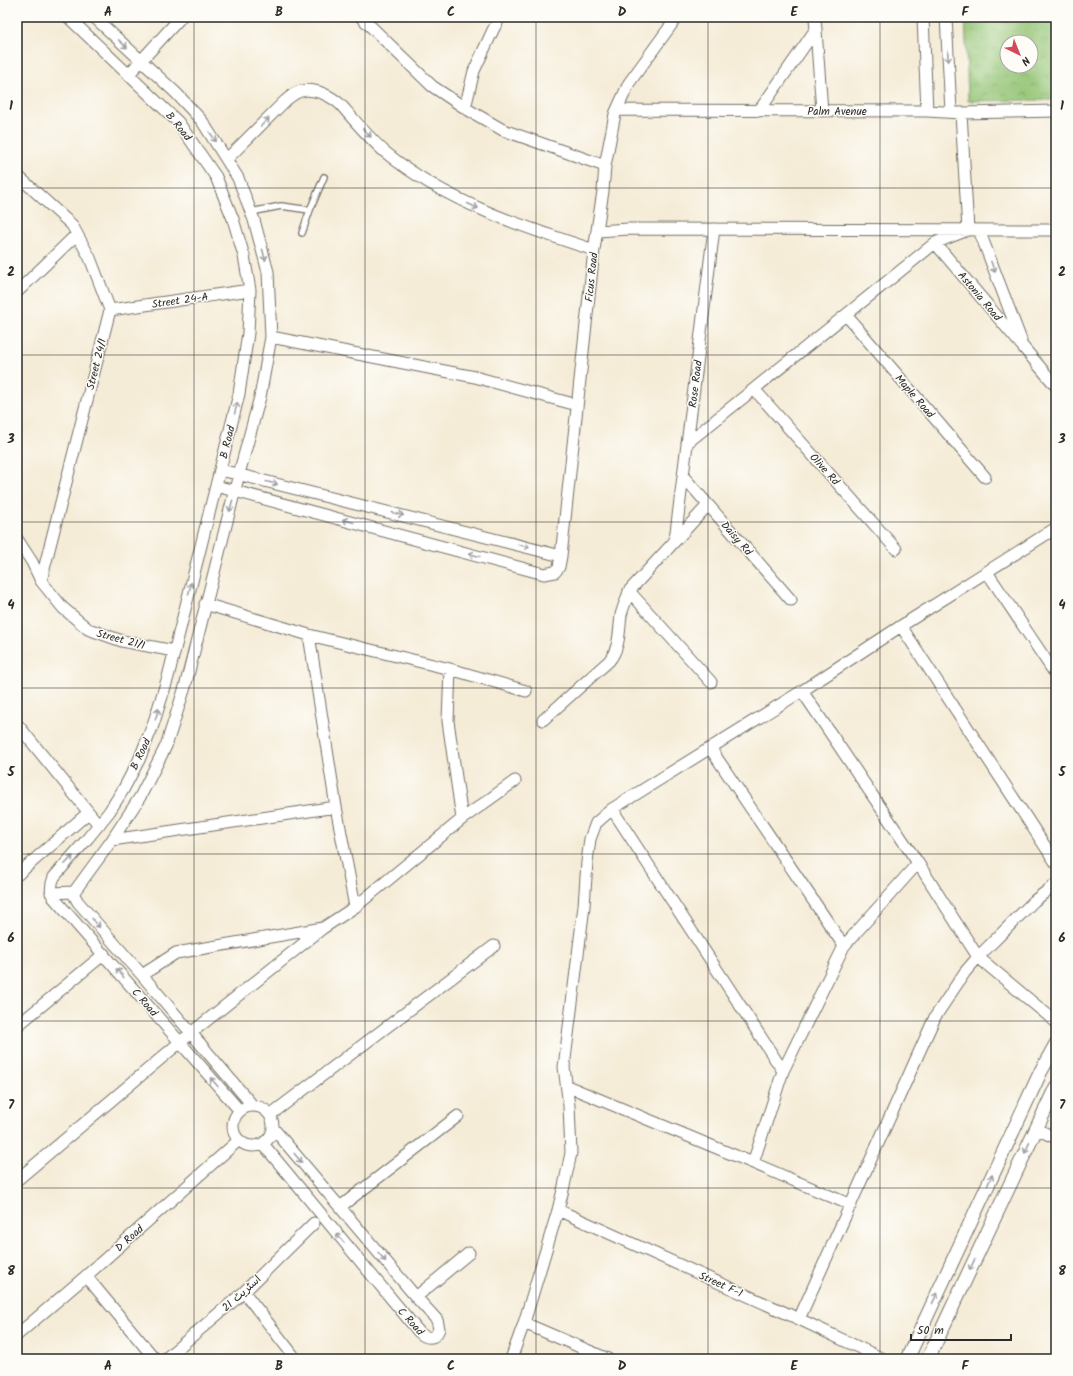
<svg xmlns="http://www.w3.org/2000/svg" width="1073" height="1376" viewBox="0 0 1073 1376" font-family="Kalam,'Playpen Sans Arabic',sans-serif">
<style>
.park{fill:url(#park-crowns);stroke:#5f784f;fill-rule:evenodd}
.lines{fill:none;stroke-linecap:round;stroke-linejoin:round}
.service-casing{stroke:#726f67;stroke-width:8}
.minor-casing{stroke:#726f67;stroke-width:13}
.tertiary-casing{stroke:#726f67;stroke-width:15}
.service{stroke:#fff;stroke-width:5.5}
.minor{stroke:#fff;stroke-width:11}
.tertiary{stroke:#fff;stroke-width:13}
.oneway{stroke:#a0a0a0}
.grid{fill:none;stroke:#2b2b2b;stroke-width:1;stroke-opacity:0.55}
.labels{text-anchor:middle;stroke-width:3;stroke-linejoin:round;paint-order:stroke}
.street-label{font-size:11px;fill:#2b2b2b;stroke:#fdfcf7}
.neatline{fill:none;stroke:#2b2b2b;stroke-width:1.5}
.grid-label{font-size:13px;text-anchor:middle;font-weight:bold;fill:#2b2b2b}
</style>
<defs>
<pattern id="park-crowns" width="20" height="18" patternUnits="userSpaceOnUse"><rect width="20" height="18" fill="#93c473"/><path d="M2 6a3 3 0 1 1 6 0M12 15a3 3 0 1 1 6 0" fill="none" stroke="#789f5f"/></pattern>
</defs>
<rect width="100%" height="100%" fill="#fdfcf7"/>
<filter id="ink" filterUnits="userSpaceOnUse"><feTurbulence type="fractalNoise" baseFrequency=".025" numOctaves="2"/><feDisplacementMap in="SourceGraphic" scale="8" xChannelSelector="R" yChannelSelector="G"/><feConvolveMatrix kernelMatrix="1 2 1 2 8 2 1 2 1" color-interpolation-filters="sRGB"/></filter>
<filter id="wash" filterUnits="userSpaceOnUse"><feTurbulence type="fractalNoise" baseFrequency=".012" numOctaves="4" result="noise"/><feDisplacementMap in="SourceGraphic" scale="16" xChannelSelector="R" yChannelSelector="G"/><feGaussianBlur stdDeviation="0.9" result="paint"/><feColorMatrix in="noise" values="0 0 0 0 0 0 0 0 0 0 0 0 0 0 0 0 0 1.4 0 .05"/><feComposite in="paint" operator="in"/></filter>
<g filter="url(#wash)">
<rect width="100%" height="100%" fill="#f5ecd7"/>
<path class="park" d="M 965,17 L 1056,17 L 1056,100 L 968,101 ZM 1007,42 L 1031,42 L 1031,66 L 1007,66 Z"/>
</g>
<g filter="url(#ink)">
<g class="lines">
<defs>
<path id="service" d="M 251,212 L 281,206 L 310,210
M 302,233 L 310,210 L 324,177"/>
<path id="minor" d="M 68,17 L 178,122 L 216,177 L 233,219 L 244,256 L 250,290 L 248,333 L 239,394 L 168,677 L 153,725 L 139,760 L 123,790 L 109,812 L 88,838 L 54,877 C 51,884 50,890 53,897 L 240,1111
M 361,17 L 432,86 L 465,108 L 503,130 L 605,166
M 815,17 L 822,111
M 923,17 L 927,111
M 946,17 L 951,111
M 129,74 L 181,17
M 465,108 L 474,71 L 493,30 L 500,17
M 618,110 L 927,111 L 961,113 L 1056,111
M 759,111 L 816,29
M 227,159 L 285,101 C 290,97 295,92 301,91 C 316,88 331,96 341,105 C 355,121 369,138 385,152 C 446,202 520,226 594,250
M 17,175 L 72,225 L 90,258 L 110,310 L 41,581
M 979,230 L 1021,340
M 597,231 L 629,229 L 1056,230
M 935,243 L 1056,386
M 17,292 L 77,234
M 110,310 L 250,290
M 846,315 L 985,477
M 271,337 L 475,377 L 577,405
M 754,389 L 896,549
M 687,443 L 935,243 L 968,230 L 961,113
M 221,470 L 561,556
M 683,476 L 791,600
M 216,486 L 544,574 L 555,572 L 559,567 L 561,556 L 594,250 L 603,191 L 605,166 L 615,114 L 629,83 L 677,17
M 708,505 L 629,591 L 711,682
M 17,539 L 32,562 L 41,581 L 63,608 L 88,629 L 122,641 L 174,651
M 675,540 L 714,229
M 987,572 L 1056,675
M 205,604 L 309,635 L 450,669 L 526,691
M 901,626 L 1056,863
M 309,635 L 336,807 L 355,907
M 450,669 L 448,721 L 462,819
M 802,691 L 918,863 L 978,957 L 1056,1022
M 543,720 L 609,661 C 620,648 619,631 621,615 C 623,607 627,599 629,591
M 17,724 L 99,825
M 710,748 L 844,946
M 612,809 L 783,1071
M 112,840 L 336,807
M 17,875 L 88,813
M 74,892 L 112,840 L 140,797 L 166,746 L 185,687 L 239,474 L 260,397 L 271,337 L 268,272 L 254,220 L 238,178 L 202,121 L 176,93 L 94,17
M 74,892 L 74,895 L 78,902 L 142,975 L 253,1106
M 51,893 L 74,892
M 142,975 L 176,953 L 323,928 L 355,907 L 462,819 L 515,781
M 17,1026 L 104,954
M 567,1086 L 753,1163 L 851,1205
M233 1126a20 20 0 1 1 40 0a20 20 0 1 1-40 0Z
M 270,1115 L 494,946
M 1036,1129 L 1056,1138
M 263,1144 L 419,1332 C 426,1339 435,1340 439,1329 L 437,1320 L 416,1297 L 273,1128
M 753,1163 L 783,1071 L 844,946 L 918,863
M 17,1180 L 191,1033 L 323,928
M 340,1207 L 458,1116
M 558,1210 L 799,1319 L 883,1359
M 86,1276 L 155,1359
M 244,1292 L 296,1359
M 416,1297 L 469,1253
M 799,1319 L 935,1017 L 965,972 L 978,957 L 1034,901 L 1056,884
M 524,1323 L 608,1359
M 17,1335 L 86,1276 L 239,1140
M 165,1359 L 244,1292 L 314,1223
M 511,1359 L 524,1323 L 558,1210 L 564,1186 L 571,1153 L 569,1106 L 564,1067 L 584,906 L 587,862 L 590,839 L 596,823 L 612,809 L 802,691 L 901,626 L 1056,528"/>
<path id="tertiary" d="M 907,1359 L 1041,1071 L 1056,1044
M 928,1359 L 1056,1087"/>
</defs>
<use href="#service" class="service-casing"/>
<use href="#minor" class="minor-casing"/>
<use href="#tertiary" class="tertiary-casing"/>
<use href="#service" class="service"/>
<use href="#minor" class="minor"/>
<use href="#tertiary" class="tertiary"/>
</g>
<defs><path id="oneway-shaft" d="M-6 0H5M1.5-3L5.5 0L1.5 3" fill="none" stroke-width="1.6" stroke-linecap="round" stroke-linejoin="round"/></defs>
<g class="oneway">
<use href="#oneway-shaft" transform="translate(123 44) rotate(43)"/>
<use href="#oneway-shaft" transform="translate(948 56) rotate(87)"/>
<use href="#oneway-shaft" transform="translate(265 122) rotate(-45)"/>
<use href="#oneway-shaft" transform="translate(367 133) rotate(46)"/>
<use href="#oneway-shaft" transform="translate(213 137) rotate(56)"/>
<use href="#oneway-shaft" transform="translate(473 206) rotate(24)"/>
<use href="#oneway-shaft" transform="translate(264 255) rotate(75)"/>
<use href="#oneway-shaft" transform="translate(993 267) rotate(69)"/>
<use href="#oneway-shaft" transform="translate(236 408) rotate(-76)"/>
<use href="#oneway-shaft" transform="translate(272 483) rotate(14)"/>
<use href="#oneway-shaft" transform="translate(231 506) rotate(105)"/>
<use href="#oneway-shaft" transform="translate(398 514) rotate(14)"/>
<use href="#oneway-shaft" transform="translate(348 521) rotate(-165)"/>
<use href="#oneway-shaft" transform="translate(524 546) rotate(14)"/>
<use href="#oneway-shaft" transform="translate(474 555) rotate(-165)"/>
<use href="#oneway-shaft" transform="translate(190 588) rotate(-76)"/>
<use href="#oneway-shaft" transform="translate(157 714) rotate(-73)"/>
<use href="#oneway-shaft" transform="translate(69 860) rotate(-46)"/>
<use href="#oneway-shaft" transform="translate(96 923) rotate(49)"/>
<use href="#oneway-shaft" transform="translate(120 973) rotate(-131)"/>
<use href="#oneway-shaft" transform="translate(214 1082) rotate(-131)"/>
<use href="#oneway-shaft" transform="translate(1027 1148) rotate(115)"/>
<use href="#oneway-shaft" transform="translate(298 1158) rotate(50)"/>
<use href="#oneway-shaft" transform="translate(990 1180) rotate(-65)"/>
<use href="#oneway-shaft" transform="translate(340 1238) rotate(-130)"/>
<use href="#oneway-shaft" transform="translate(382 1257) rotate(50)"/>
<use href="#oneway-shaft" transform="translate(972 1265) rotate(115)"/>
<use href="#oneway-shaft" transform="translate(935 1298) rotate(-65)"/>
</g>
</g>
<path class="grid" d="M 194,17 L 194,1359M 365,17 L 365,1359M 536,17 L 536,1359M 708,17 L 708,1359M 880,17 L 880,1359M 17,188 L 1056,188M 17,355 L 1056,355M 17,522 L 1056,522M 17,688 L 1056,688M 17,854 L 1056,854M 17,1021 L 1056,1021M 17,1188 L 1056,1188"/>
<g class="labels">
<g class="street-label">
<text x="837" y="115">Palm Avenue</text>
<text transform="translate(179 126) rotate(51)" y="4">B Road</text>
<text transform="translate(591 277) rotate(-84)" y="4">Ficus Road</text>
<text transform="translate(980 296) rotate(50)" y="4">Astonia Road</text>
<text transform="translate(180 300) rotate(-8)" y="4">Street 24-A</text>
<text transform="translate(96 364) rotate(-76)" y="4">Street 24/1</text>
<text transform="translate(695 384) rotate(-83)" y="4">Rose Road</text>
<text transform="translate(915 396) rotate(49)" y="4">Maple Road</text>
<text transform="translate(227 442) rotate(-76)" y="4">B Road</text>
<text transform="translate(825 469) rotate(48)" y="4">Olive Rd</text>
<text transform="translate(737 538) rotate(49)" y="4">Daisy Rd</text>
<text transform="translate(121 639) rotate(15)" y="4">Street 21/1</text>
<text transform="translate(140 754) rotate(-65)" y="4">B Road</text>
<text transform="translate(145 1002) rotate(49)" y="4">C Road</text>
<text transform="translate(129 1238) rotate(-42)" y="4">D Road</text>
<text transform="translate(721 1284) rotate(24)" y="4">Street F-1</text>
<text transform="translate(241 1293) rotate(-42)" y="4">اسٹریٹ 21</text>
<text transform="translate(411 1321) rotate(48)" y="4">C Road</text>
</g>
</g>
<rect width="1073" height="1376" fill="none" stroke="#fdfcf7" stroke-width="44"/>
<g transform="translate(1019 54) rotate(137)"><circle r="19" fill="#fdfcf7" stroke="#a9a8a5"/>
<path d="M0-3L7 15L0 10L-7 15Z" fill="#d1495b"/>
<text y="-6" font-size="11" font-weight="bold" text-anchor="middle" fill="#2b2b2b">N</text>
</g>
<path d="M911 1334v6h100v-6" fill="none" stroke="#2b2b2b" stroke-width="2"/>
<text x="917" y="1334" font-size="12" fill="#2b2b2b" stroke="#fdfcf7" stroke-width="3" paint-order="stroke">50 m</text>
<rect x="22" y="22" width="1029" height="1332" class="neatline"/>
<g class="grid-label">
<text x="108" y="16">A</text>
<text x="279" y="16">B</text>
<text x="451" y="16">C</text>
<text x="622" y="16">D</text>
<text x="794" y="16">E</text>
<text x="965" y="16">F</text>
<text x="11" y="110">1</text>
<text x="1062" y="110">1</text>
<text x="11" y="276">2</text>
<text x="1062" y="276">2</text>
<text x="11" y="443">3</text>
<text x="1062" y="443">3</text>
<text x="11" y="609">4</text>
<text x="1062" y="609">4</text>
<text x="11" y="776">5</text>
<text x="1062" y="776">5</text>
<text x="11" y="942">6</text>
<text x="1062" y="942">6</text>
<text x="11" y="1109">7</text>
<text x="1062" y="1109">7</text>
<text x="11" y="1275">8</text>
<text x="1062" y="1275">8</text>
<text x="108" y="1370">A</text>
<text x="279" y="1370">B</text>
<text x="451" y="1370">C</text>
<text x="622" y="1370">D</text>
<text x="794" y="1370">E</text>
<text x="965" y="1370">F</text>
</g>
</svg>
